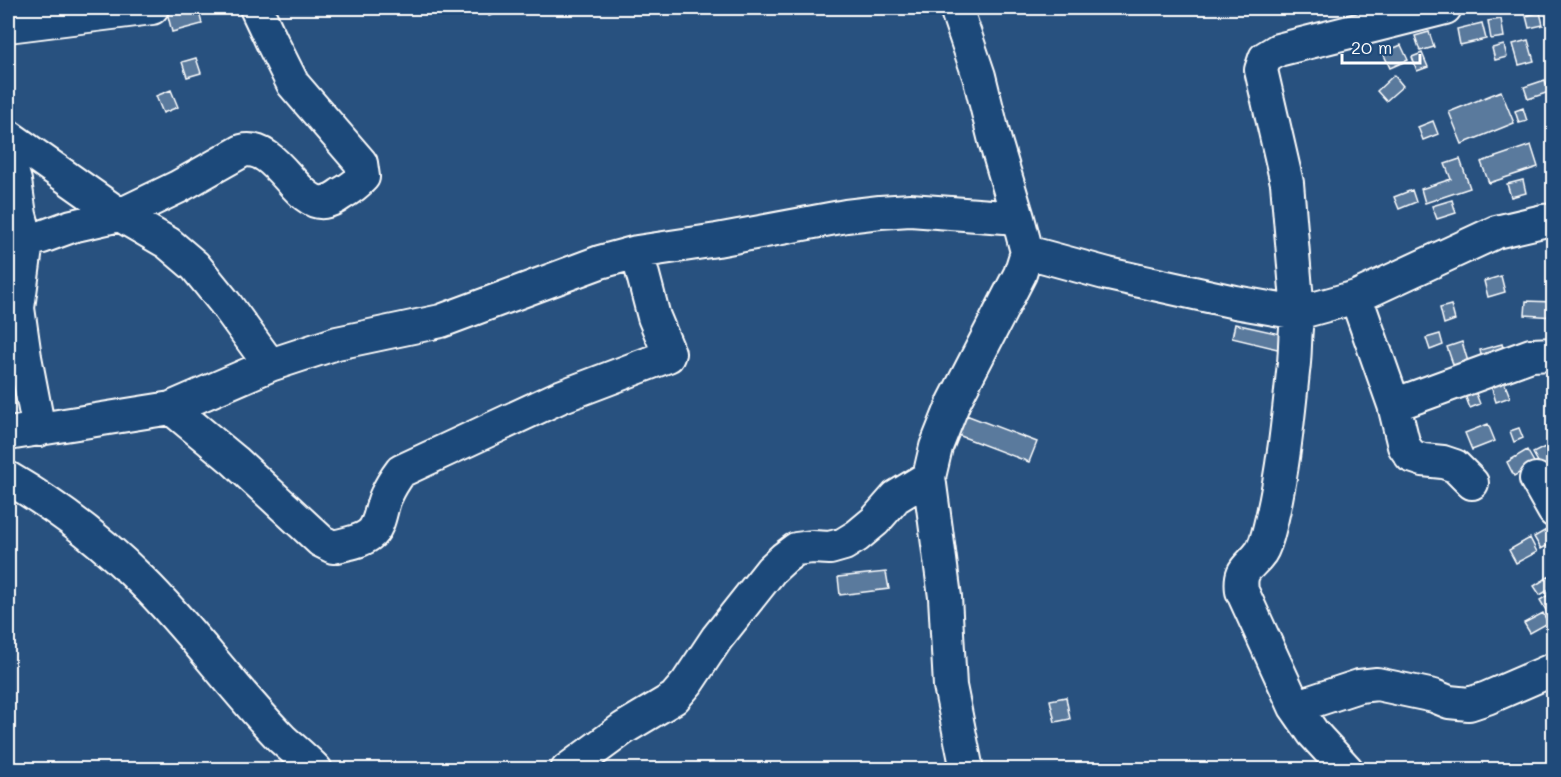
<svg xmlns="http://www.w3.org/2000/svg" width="1561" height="777" viewBox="0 0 1561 777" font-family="Mali,sans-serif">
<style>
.building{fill:#5a7a9d;stroke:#fff;stroke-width:1.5}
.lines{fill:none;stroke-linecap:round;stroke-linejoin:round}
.minor-casing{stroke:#fff;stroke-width:36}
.minor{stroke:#1f4a7a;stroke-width:32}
</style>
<rect width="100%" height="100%" fill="#28517f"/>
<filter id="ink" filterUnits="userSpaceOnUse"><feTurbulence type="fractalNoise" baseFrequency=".0167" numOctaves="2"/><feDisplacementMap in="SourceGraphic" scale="12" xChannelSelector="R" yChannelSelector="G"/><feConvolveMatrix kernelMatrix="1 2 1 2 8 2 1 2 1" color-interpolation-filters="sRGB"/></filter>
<g filter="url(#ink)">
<path class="building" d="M 182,8 L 198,8 L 202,24 L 172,32 L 167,12 Z
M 485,8 L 510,8 L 489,16 Z
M 1540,12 L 1543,25 L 1529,28 L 1526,16 Z
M 1501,19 L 1504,37 L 1491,39 L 1488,21 Z
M 1482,23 L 1486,39 L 1460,45 L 1457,29 Z
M 1429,32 L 1434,47 L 1420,51 L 1415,36 Z
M 1528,40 L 1534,61 L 1519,65 L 1513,44 Z
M 1401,45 L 1408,60 L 1390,68 L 1383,53 Z
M 1504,45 L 1507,57 L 1495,60 L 1492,48 Z
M 1422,53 L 1428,67 L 1417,71 L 1412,57 Z
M 196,58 L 201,73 L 187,77 L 182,62 Z
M 1394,75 L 1403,86 L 1386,101 L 1377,91 Z
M 1545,80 L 1549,92 L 1528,99 L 1524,87 Z
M 171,90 L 178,107 L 163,113 L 156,96 Z
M 1501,91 L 1514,123 L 1462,144 L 1449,112 Z
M 1523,108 L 1527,121 L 1519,123 L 1515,111 Z
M 1433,121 L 1438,134 L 1423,140 L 1418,127 Z
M 1531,145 L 1538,167 L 1489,183 L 1481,162 Z
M 1460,159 L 1470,188 L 1425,203 L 1421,189 L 1451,179 L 1445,164 Z
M 1523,180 L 1526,193 L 1511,197 L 1507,184 Z
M 1412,190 L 1416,202 L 1399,209 L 1394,197 Z
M 1452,200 L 1456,213 L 1437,219 L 1432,206 Z
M 1501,276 L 1505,292 L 1488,297 L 1484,281 Z
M 1526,301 L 1554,302 L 1554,317 L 1525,315 Z
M 1451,305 L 1455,320 L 1444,324 L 1440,308 Z
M 1235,324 L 1294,337 L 1290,352 L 1232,338 Z
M 1440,334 L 1443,345 L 1430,350 L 1426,338 Z
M 1462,342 L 1469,365 L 1455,370 L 1447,347 Z
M 1502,344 L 1505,357 L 1483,363 L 1480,350 Z
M 1503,379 L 1510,397 L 1496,402 L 1490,383 Z
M 1475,391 L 1480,404 L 1470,408 L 1465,395 Z
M 966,415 L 1037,442 L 1029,462 L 958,435 Z
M 1488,424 L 1495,441 L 1472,450 L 1465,433 Z
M 1519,428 L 1523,438 L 1514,442 L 1510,431 Z
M 1551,444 L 1554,449 L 1554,461 L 1541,467 L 1533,453 Z
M 1527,450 L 1535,464 L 1514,476 L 1507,462 Z
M 1553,526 L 1554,542 L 1541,549 L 1534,537 Z
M 1530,538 L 1537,552 L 1516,563 L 1509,550 Z
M 886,572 L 889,589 L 840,595 L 838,577 Z
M 1550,576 L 1554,581 L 1554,587 L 1540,595 L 1534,586 Z
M 1553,592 L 1554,608 L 1547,612 L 1540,600 Z
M 1543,613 L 1548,623 L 1530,633 L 1524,623 Z
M 1066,697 L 1070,719 L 1055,722 L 1050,700 Z"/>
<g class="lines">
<defs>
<path id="minor" d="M 956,8 L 979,76 L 995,141 L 1018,218
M 8,26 L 152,8
M 8,136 L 120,215 L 168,243 L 195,266 L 225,303 L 270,365
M 8,157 L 15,181 L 20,215 L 27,241 L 18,308 L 25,357 L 39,430
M 8,269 L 27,241 L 42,237 L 72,226 L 120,215 L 178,187 L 242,151 C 276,142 297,206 324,202 C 330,201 337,197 341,194 C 350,189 356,185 363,177 L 361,163 L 293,84 L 272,42 L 256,8
M 1356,297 L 1394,405 L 1404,446 L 1411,456 L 1423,460 L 1443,462 L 1455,466 L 1472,483
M 1394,405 L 1531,355 L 1554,354
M 171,408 L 235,461 L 321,541 L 333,547 C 345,544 360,542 369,535 C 381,526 380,508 386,496 C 390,487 395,479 401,471 L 560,397 L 668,356 L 669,353 L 654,317 L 637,252
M 8,434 L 171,408 L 270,365 L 337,343 L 441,321 L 600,262 L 637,252 L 717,240 L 846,216 L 880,212 L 910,210 L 1018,218 L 1027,252 L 1108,274 L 1235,302 L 1298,313 L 1356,297 L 1496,232 L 1543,221 L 1554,220
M 929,477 L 945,597 L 950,686 L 967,770
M 8,478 C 56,506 102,541 142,581 C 192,630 233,689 282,739 C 293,749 305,759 316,770
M 1536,479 L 1554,511
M 1295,707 L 1359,686 L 1377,684 L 1434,696 L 1449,702 L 1469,704 L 1487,698 L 1554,669
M 567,770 L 624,728 L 674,698 L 687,683 L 717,638 L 771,570 L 784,558 L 796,549 L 812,547 L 830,548 L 844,544 L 857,536 L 875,521 L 896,497 L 929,477 L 936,447 L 954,402 L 1020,274 L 1027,252
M 1347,770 L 1313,733 L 1295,707 L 1242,591 C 1239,567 1249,569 1261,552 C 1267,543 1269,529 1272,518 C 1283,470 1288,421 1293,372 C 1296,352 1294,332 1298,313 L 1287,183 L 1261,70 L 1265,58 L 1278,50 L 1445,8"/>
</defs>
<use href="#minor" class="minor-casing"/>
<use href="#minor" class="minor"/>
</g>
</g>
<rect width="1561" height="777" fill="none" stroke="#1f4a7a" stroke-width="30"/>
<rect x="15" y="15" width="1531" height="747" fill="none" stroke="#fff" stroke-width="2" filter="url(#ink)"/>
<path d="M1342 54v9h78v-9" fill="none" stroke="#ffffff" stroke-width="3"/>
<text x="1351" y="54" font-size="18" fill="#ffffff" stroke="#1f4a7a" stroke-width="4.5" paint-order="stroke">20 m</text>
</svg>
